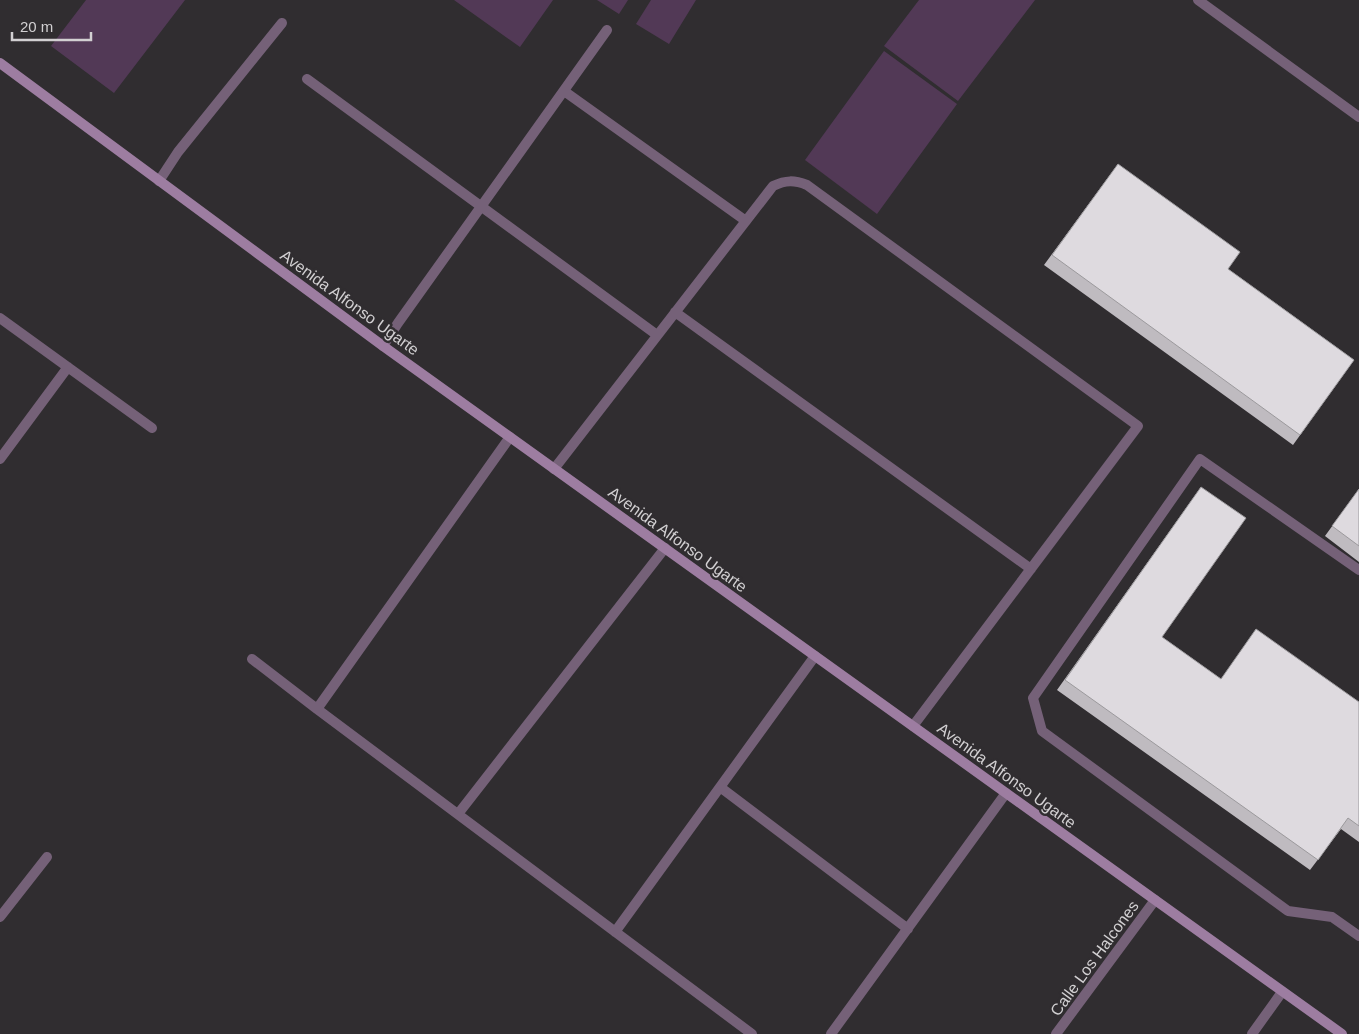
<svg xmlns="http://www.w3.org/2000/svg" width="1359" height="1034" viewBox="0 0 1359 1034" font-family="Arial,sans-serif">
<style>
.pitch{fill:#523956}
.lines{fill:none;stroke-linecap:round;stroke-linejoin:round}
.lane{stroke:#756178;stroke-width:10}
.street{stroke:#756178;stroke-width:10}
.secondary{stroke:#9d7da1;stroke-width:10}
.wall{fill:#bfbbc0}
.building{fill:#dedadf;stroke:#9b999c}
.labels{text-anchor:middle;stroke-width:5;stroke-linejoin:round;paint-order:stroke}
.street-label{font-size:16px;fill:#d2d0d2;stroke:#302d30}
</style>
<rect width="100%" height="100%" fill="#302d30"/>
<path class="pitch" d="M 86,0 L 185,0 L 114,93 L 51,46 Z
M 454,0 L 553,0 L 520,47 Z
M 597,0 L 628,0 L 619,14 Z
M 651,0 L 696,0 L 669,44 L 636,24 Z
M 919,0 L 1035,0 L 958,101 L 884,46 Z
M 884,51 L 957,104 L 877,214 L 805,160 Z"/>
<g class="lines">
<path class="lane" d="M 159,181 L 178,152 L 282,23
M 1359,570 L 1200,459 L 1033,698 L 1042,731 L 1288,911 L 1332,917 L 1359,936
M 0,917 L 47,857"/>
<path class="street" d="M 1198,0 L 1359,117
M 307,79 L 657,335
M 564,91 L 746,221
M 675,312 L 1031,569
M 0,318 L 152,428
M 383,346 L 398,323 L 607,30
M 510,437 L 317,709 L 752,1034
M 0,459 L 68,367
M 554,469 L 773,186 C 786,180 794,180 807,185 L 1138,426 L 913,726
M 252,659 L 317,709
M 720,787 L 908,929
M 458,814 L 665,548
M 615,932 L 815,656
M 831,1034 L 1006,793
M 1056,1034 L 1155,900
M 1252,1034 L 1282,992"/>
<path class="secondary" d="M 0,63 L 383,346 L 1342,1034"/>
</g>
<path class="wall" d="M 1118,164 L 1228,269 L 1354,360 L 1293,445 L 1044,265 Z
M 1201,487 L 1162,637 L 1221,679 L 1359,702 L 1359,842 L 1341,829 L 1310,870 L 1057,690 Z
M 1359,489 L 1359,562 L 1325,536 Z"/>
<path class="building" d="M 1118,164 L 1240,252 L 1228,269 L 1354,360 L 1300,435 L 1052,255 Z
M 1201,487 L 1246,518 L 1162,637 L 1221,679 L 1256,629 L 1359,702 L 1359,826 L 1348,818 L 1318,860 L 1065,680 Z
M 1359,489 L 1359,546 L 1332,526 Z"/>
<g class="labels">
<g class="street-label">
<text transform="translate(350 302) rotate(36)" y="6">Avenida Alfonso Ugarte</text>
<text transform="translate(678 539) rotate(36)" y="6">Avenida Alfonso Ugarte</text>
<text transform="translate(1007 775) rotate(36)" y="6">Avenida Alfonso Ugarte</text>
<text transform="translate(1094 958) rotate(-54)" y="6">Calle Los Halcones</text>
</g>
</g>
<path d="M12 32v8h79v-8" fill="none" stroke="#d2d0d2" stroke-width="2.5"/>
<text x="20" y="32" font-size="15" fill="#d2d0d2" stroke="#302d30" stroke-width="4" paint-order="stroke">20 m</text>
</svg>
